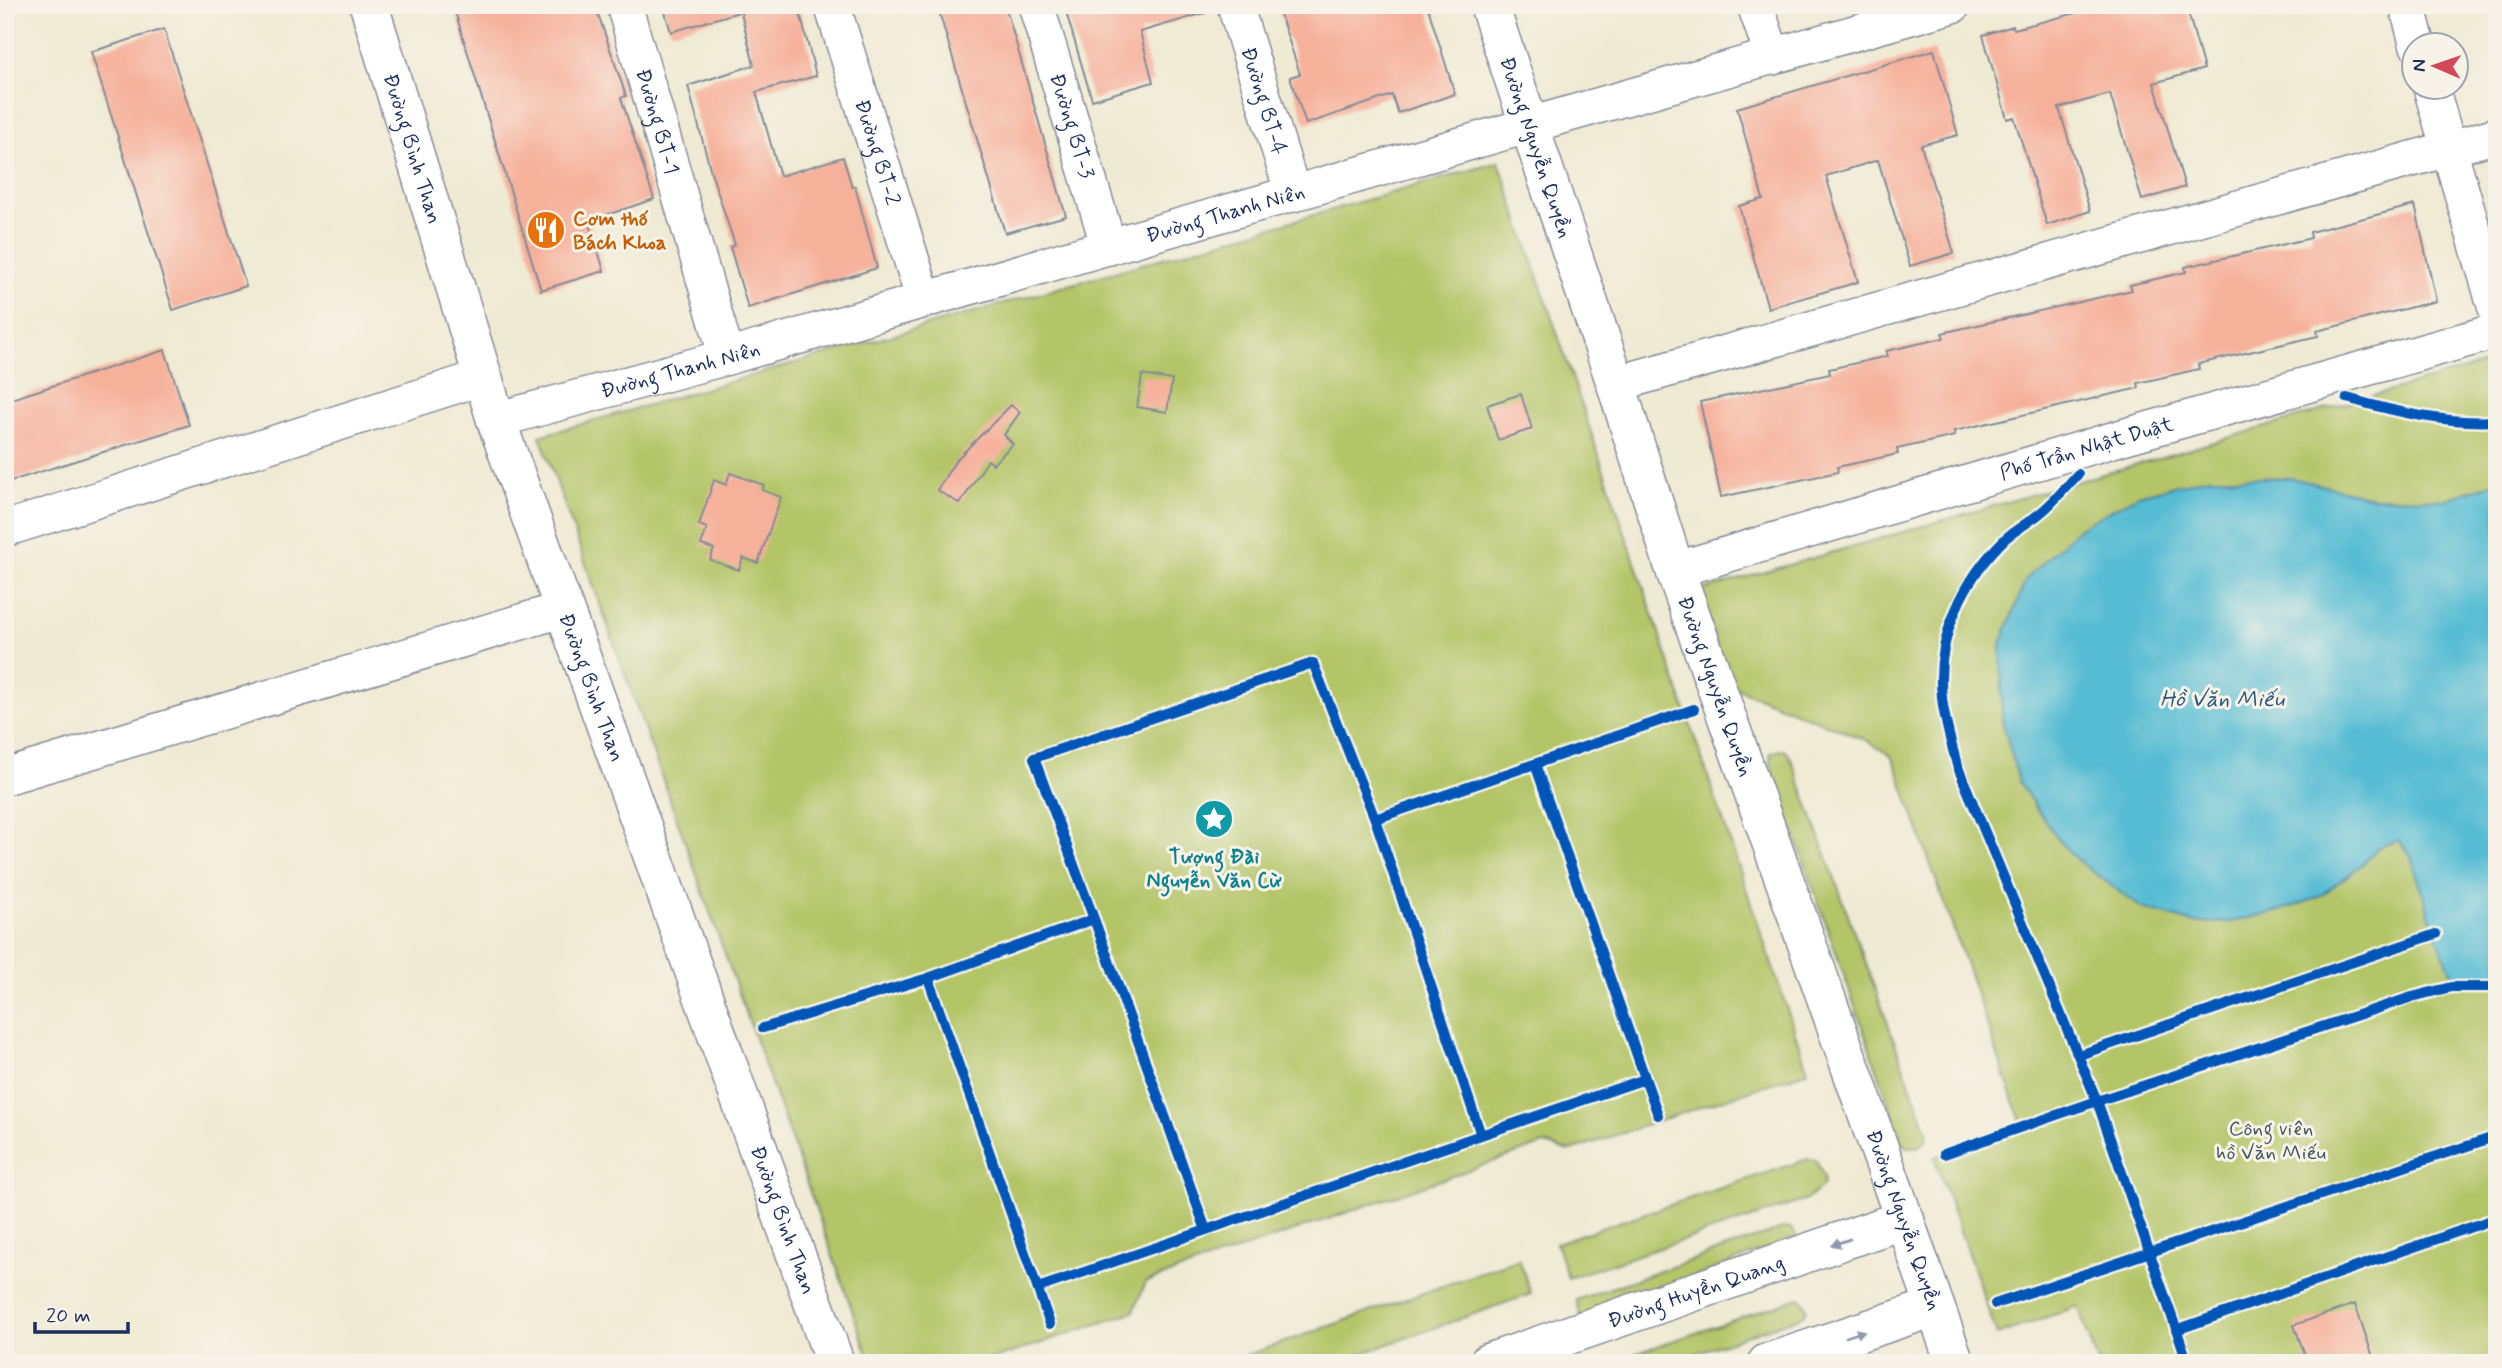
<svg xmlns="http://www.w3.org/2000/svg" width="2502" height="1368" viewBox="0 0 2502 1368" font-family="Mynerve,sans-serif">
<style>
.green{fill:#b4c567;stroke:#687a62;stroke-width:2}
.water{fill:#55bcd3;stroke:#387698;stroke-width:2}
.building{fill:#f6b19b}
.lines{fill:none;stroke-linecap:round;stroke-linejoin:round}
.minor-casing{stroke:#858c98;stroke-width:38}
.tertiary-casing{stroke:#858c98;stroke-width:41}
.minor{stroke:#fff;stroke-width:35}
.tertiary{stroke:#fff;stroke-width:38}
.cycleway-casing{stroke:#f7f3e8;stroke-width:15}
.cycleway{stroke:#0057b8;stroke-width:10}
.oneway{fill:#8d97ae}
.labels{text-anchor:middle;stroke-width:6;stroke-linejoin:round;paint-order:stroke}
.street-label{font-size:21px;fill:#1b2f5e;stroke:#f7f3e8}
.food-label{font-size:21px;font-weight:bold;fill:#c56008;stroke:#f7f3e8;text-anchor:start}
.culture-label{font-size:21px;font-weight:bold;fill:#0d838f;stroke:#f7f3e8}
.park-label{font-size:21px;fill:#415460;stroke:#f7f3e8}
.water-label{font-size:23px;font-style:italic;fill:#2c5981;stroke:#f7f3e8}
</style>
<rect width="100%" height="100%" fill="#f7f3e8"/>
<filter id="ink" filterUnits="userSpaceOnUse"><feTurbulence type="fractalNoise" baseFrequency=".0143" numOctaves="2"/><feDisplacementMap in="SourceGraphic" scale="14" xChannelSelector="R" yChannelSelector="G"/><feConvolveMatrix kernelMatrix="1 2 1 2 8 2 1 2 1" color-interpolation-filters="sRGB"/></filter>
<filter id="wash" filterUnits="userSpaceOnUse"><feTurbulence type="fractalNoise" baseFrequency=".00686" numOctaves="4" result="noise"/><feDisplacementMap in="SourceGraphic" scale="28" xChannelSelector="R" yChannelSelector="G"/><feGaussianBlur stdDeviation="1.57" result="paint"/><feColorMatrix in="noise" values="0 0 0 0 0 0 0 0 0 0 0 0 0 0 0 0 0 1.4 0 .05"/><feComposite in="paint" operator="in"/></filter>
<g filter="url(#wash)">
<rect width="100%" height="100%" fill="#efead3"/>
<path class="green" d="M 1499,162 L 1808,1071 L 1569,1151 L 1544,1144 L 1146,1282 L 1133,1312 L 982,1363 L 871,1363 L 540,436 Z
M 2497,360 L 2497,482 L 2444,500 L 2372,497 L 2291,478 L 2210,477 L 2138,495 L 2002,719 L 2019,782 L 2038,812 L 2077,860 L 2142,908 L 2194,923 L 2230,922 L 2276,912 L 2317,898 L 2364,863 L 2377,848 L 2398,840 L 2410,854 L 2436,934 L 2454,978 L 2497,975 L 2497,1363 L 2098,1363 L 2078,1306 L 1997,1335 L 1934,1157 L 2023,1127 L 1895,763 L 1891,756 L 1866,740 L 1730,686 L 1699,591 Z
M 1780,750 L 1786,751 L 1790,756 L 1927,1131 L 1927,1140 L 1918,1147 L 1907,1147 L 1903,1143 L 1772,770 L 1770,758 L 1771,753 Z
M 1808,1159 L 1816,1160 L 1824,1177 L 1823,1186 L 1806,1200 L 1568,1278 L 1556,1243 Z
M 1791,1228 L 1797,1237 L 1582,1320 L 1576,1300 L 1782,1229 Z
M 1519,1259 L 1531,1294 L 1335,1363 L 1244,1363 L 1242,1357 Z
M 1798,1298 L 1803,1300 L 1807,1309 L 1805,1314 L 1800,1317 L 1667,1363 L 1619,1363 L 1625,1357 Z
M 1856,1350 L 1893,1363 L 1798,1363 Z"/>
<path class="water" d="M 2210,477 L 2291,478 L 2372,497 L 2444,500 L 2497,482 L 2497,975 L 2454,979 L 2436,934 L 2410,854 L 2398,840 L 2377,848 L 2364,863 L 2317,898 L 2276,912 L 2230,922 L 2195,923 L 2142,908 L 2077,860 L 2060,842 L 2019,782 L 2002,719 L 2001,644 L 2026,579 L 2079,528 L 2138,495 Z"/>
<g id="blocks">
<path class="building" d="M 453,5 L 595,5 L 626,96 L 621,98 L 654,199 L 589,221 L 604,271 L 541,290 Z
M 663,5 L 738,5 L 739,12 L 671,32 Z
M 739,5 L 798,5 L 816,76 L 756,92 L 780,176 L 843,157 L 852,187 L 855,186 L 877,268 L 748,308 L 730,247 L 735,245 L 711,172 L 688,86 L 754,65 Z
M 937,5 L 1005,5 L 1066,216 L 1005,233 Z
M 1064,5 L 1207,5 L 1208,12 L 1140,32 L 1153,82 L 1092,100 Z
M 1277,5 L 1427,5 L 1455,94 L 1398,113 L 1392,95 L 1306,124 L 1290,77 L 1300,74 Z
M 2107,5 L 2186,5 L 2204,69 L 2154,83 L 2185,187 L 2142,200 L 2110,94 L 2059,108 L 2090,211 L 2047,225 L 2014,117 L 2007,119 L 1983,35 L 2013,26 L 2014,29 Z
M 164,29 L 246,286 L 173,310 L 91,52 Z
M 1934,50 L 1958,135 L 1921,145 L 1954,253 L 1910,266 L 1878,160 L 1826,176 L 1858,282 L 1768,308 L 1739,206 L 1763,199 L 1737,108 Z
M 2415,205 L 2436,301 L 2317,331 L 2318,336 L 2198,364 L 2199,369 L 2138,383 L 2139,388 L 1954,431 L 1955,436 L 1897,449 L 1898,454 L 1837,467 L 1838,472 L 1721,497 L 1700,402 L 1830,374 L 1829,369 L 1888,356 L 1886,351 L 1944,338 L 1942,333 L 2132,290 L 2130,285 L 2186,272 L 2185,267 L 2311,238 L 2310,232 Z
M 165,350 L 189,425 L 5,483 L 5,401 Z
M 1142,375 L 1172,380 L 1167,412 L 1137,407 Z
M 1521,394 L 1532,429 L 1498,440 L 1487,405 Z
M 1011,405 L 1020,412 L 1004,435 L 1013,444 L 993,464 L 988,460 L 960,504 L 937,490 L 956,460 Z
M 730,473 L 764,485 L 762,490 L 781,497 L 758,563 L 743,558 L 739,570 L 710,560 L 714,549 L 701,545 L 707,528 L 699,525 L 714,480 L 726,485 Z
M 2355,1304 L 2375,1363 L 2308,1363 L 2294,1325 Z"/>
</g>
</g>
<g filter="url(#ink)">
<use href="#blocks" fill-opacity="0" stroke="#858c98" stroke-width="2"/>
<g class="lines">
<defs>
<g id="minor">
<path id="s1" d="M 624,5 L 727,357"/>
<path id="s2" d="M 832,5 L 924,300"/>
<path id="s3" d="M 1036,5 L 1109,247"/>
<path id="s4" d="M 1235,5 L 1293,194"/>
<path d="M 1755,5 L 1773,57"/>
<path d="M 2407,5 L 2418,46"/>
<path d="M 2431,88 L 2497,312"/>
<path d="M 1616,384 L 2497,135"/>
<path id="s5" d="M 496,420 L 727,357 L 1530,125 L 1953,5"/>
<path d="M 5,529 L 483,377"/>
<path id="s6" d="M 1675,570 L 2119,438 L 2497,331"/>
<path d="M 5,777 L 564,609"/>
</g>
<g id="tertiary">
<path id="s7" d="M 369,5 L 496,420 L 835,1363"/>
<path id="s8" d="M 1489,5 L 1616,384 L 1675,570 L 1955,1363"/>
<path id="s9" d="M 1488,1363 L 1905,1219"/>
<path d="M 1767,1363 L 1935,1307"/>
</g>
</defs>
<use href="#minor" class="minor-casing"/>
<use href="#tertiary" class="tertiary-casing"/>
<use href="#minor" class="minor"/>
<use href="#tertiary" class="tertiary"/>
<defs>
<path id="cycleway" d="M 2347,398 C 2395,412 2447,424 2497,421
M 2078,474 C 2067,486 2057,498 2045,509 C 2033,520 2018,528 2006,538 C 1964,578 1935,638 1942,697 C 1944,720 1951,742 1957,765 L 2097,1101 L 2188,1363
M 1535,764 L 1658,1115
M 1094,919 L 1206,1230
M 928,978 L 1050,1324
M 763,1028 L 928,978 L 1094,919 L 1034,758 L 1313,663 L 1375,819
M 2079,1055 L 2436,934
M 1481,1135 L 1645,1079
M 1944,1154 L 2097,1101 L 2412,997 L 2451,987 L 2497,987
M 1038,1288 L 1481,1135 L 1375,819 L 1694,709
M 1995,1304 L 2497,1136
M 2176,1330 L 2497,1218"/>
</defs>
<use href="#cycleway" class="cycleway-casing"/>
<use href="#cycleway" class="cycleway"/>
</g>
<defs><path id="oneway-solid" d="M-6-.8H1V-3.2L6.5 0L1 3.2V.8H-6Z" transform="scale(1.75)"/></defs>
<g class="oneway">
<use href="#oneway-solid" transform="translate(1841 1242) rotate(161)"/>
<use href="#oneway-solid" transform="translate(1855 1334) rotate(-18)"/>
</g>
</g>
<defs>
<symbol id="restaurant-disc" viewBox="-11 -11 22 22"><circle r="9.5" fill="#e8710a" stroke="#f7f3e8"/><path d="M-5-6h1v4h1v-4h1v4h1v-4h1v5L-1.5 .5V6h-2V.5L-5-1ZM5-6V6H3V1.5H1.5Q1.5-4 5-6Z" fill="#fff"/></symbol>
<symbol id="sight-disc" viewBox="-11 -11 22 22"><circle r="9.5" fill="#0f9aa8" stroke="#f7f3e8"/><path d="M0-6L1.8-2.2L6-1.7L2.9 1.2L3.7 5.4L0 3.3L-3.7 5.4L-2.9 1.2L-6-1.7L-1.8-2.2Z" fill="#fff"/></symbol>
</defs>
<g fill-rule="evenodd">
<use href="#restaurant-disc" x="524" y="208" width="44" height="44"/>
<use href="#sight-disc" x="1192" y="797" width="44" height="44"/>
</g>
<g class="labels">
<g class="street-label">
<text dy="7" stroke="none"><textPath href="#s4" startOffset="100">Đường BT-4</textPath></text>
<text dy="7" stroke="none"><textPath href="#s1" startOffset="121">Đường BT-1</textPath></text>
<text dy="7" stroke="none"><textPath href="#s3" startOffset="126">Đường BT-3</textPath></text>
<text dy="7" stroke="none"><textPath href="#s8" startOffset="150">Đường Nguyễn Quyền</textPath></text>
<text dy="7" stroke="none"><textPath href="#s7" startOffset="150">Đường Bình Than</textPath></text>
<text dy="7" stroke="none"><textPath href="#s2" startOffset="154">Đường BT-2</textPath></text>
<text dy="7" stroke="none"><textPath href="#s5" startOffset="758">Đường Thanh Niên</textPath></text>
<text dy="7" stroke="none"><textPath href="#s5" startOffset="191">Đường Thanh Niên</textPath></text>
<text dy="7" stroke="none"><textPath href="#s6" startOffset="429">Phố Trần Nhật Duật</textPath></text>
<text dy="7" stroke="none"><textPath href="#s8" startOffset="718">Đường Nguyễn Quyền</textPath></text>
<text dy="7" stroke="none"><textPath href="#s7" startOffset="718">Đường Bình Than</textPath></text>
<text dy="7" stroke="none"><textPath href="#s7" startOffset="1284">Đường Bình Than</textPath></text>
<text dy="7" stroke="none"><textPath href="#s8" startOffset="1284">Đường Nguyễn Quyền</textPath></text>
<text dy="7" stroke="none"><textPath href="#s9" startOffset="220">Đường Huyền Quang</textPath></text>
</g>
<g class="food-label">
<text x="573" y="225">Cơm thố<tspan x="573" dy="24">Bách Khoa</tspan></text>
</g>
<g class="culture-label">
<text x="1214" y="863">Tượng Đài<tspan x="1214" dy="24">Nguyễn Văn Cừ</tspan></text>
</g>
<g class="park-label">
<text x="2271" y="1135">Công viên<tspan x="2271" dy="24">hồ Văn Miếu</tspan></text>
</g>
<g class="water-label">
<text x="2222" y="706">Hồ Văn Miếu</text>
</g>
</g>
<rect width="2502" height="1368" fill="none" stroke="#f7f3e8" stroke-width="28"/>
<g transform="translate(2435 66) rotate(272)"><circle r="33" fill="#f7f3e8" stroke="#9fa5b1" stroke-width="2"/>
<path d="M0-5L12 26L0 18L-12 26Z" fill="#d1495b"/>
<text y="-10" font-size="19" font-weight="bold" text-anchor="middle" fill="#1b2f5e">N</text>
</g>
<path d="M35 1322v10h93v-10" fill="none" stroke="#1b2f5e" stroke-width="3.5"/>
<text x="46" y="1322" font-size="21" fill="#1b2f5e" stroke="#f7f3e8" stroke-width="5" paint-order="stroke">20 m</text>
</svg>
